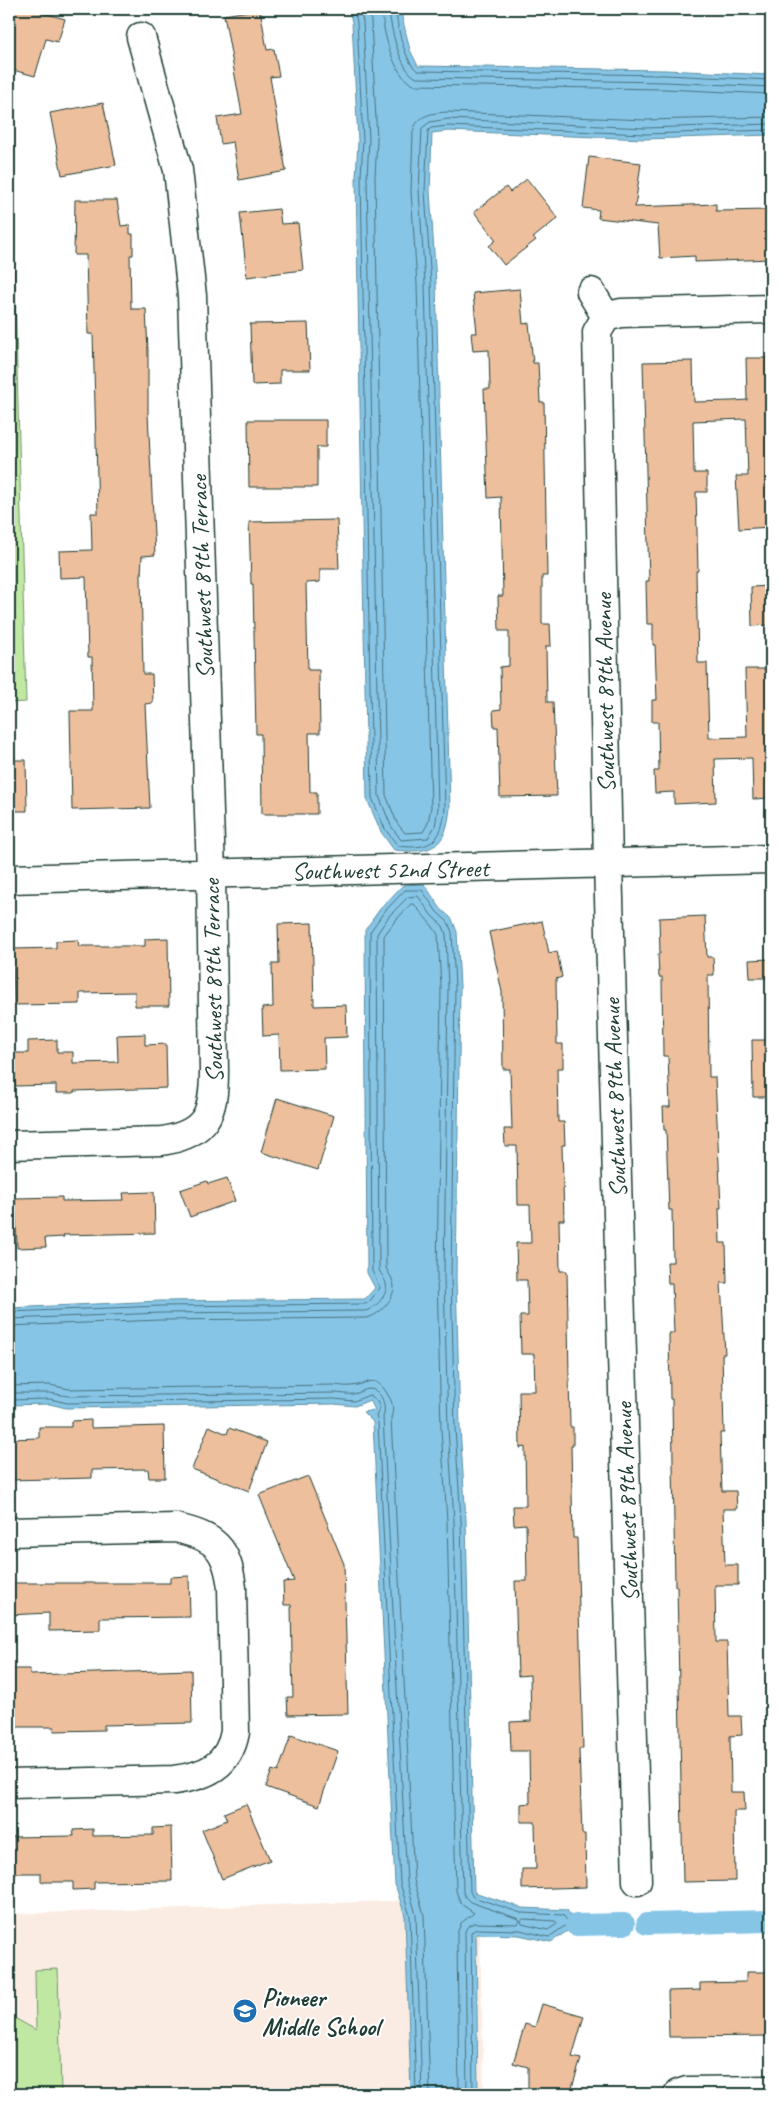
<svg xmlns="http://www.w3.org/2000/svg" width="780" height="2103" viewBox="0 0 780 2103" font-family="Caveat,sans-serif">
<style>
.built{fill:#faece2}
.green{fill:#c1e8a3;stroke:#70926c}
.water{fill:#87c5e7;stroke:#5d8f9f}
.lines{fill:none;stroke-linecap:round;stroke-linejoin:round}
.shore{stroke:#49737c;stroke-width:1}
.canal{stroke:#87c5e7;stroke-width:22}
.building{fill:#edbf9d;stroke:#1f3d34}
.minor-casing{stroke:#1f3d34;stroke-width:31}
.minor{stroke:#fff;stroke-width:28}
.labels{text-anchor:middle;stroke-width:4;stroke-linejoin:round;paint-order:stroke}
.street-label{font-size:25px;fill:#1f3d34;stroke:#fff}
.poi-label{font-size:25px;font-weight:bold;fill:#1f3d34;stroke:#fff;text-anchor:start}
</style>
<rect width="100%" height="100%" fill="#fff"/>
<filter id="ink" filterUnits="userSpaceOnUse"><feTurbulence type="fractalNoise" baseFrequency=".02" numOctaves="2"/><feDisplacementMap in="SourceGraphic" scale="10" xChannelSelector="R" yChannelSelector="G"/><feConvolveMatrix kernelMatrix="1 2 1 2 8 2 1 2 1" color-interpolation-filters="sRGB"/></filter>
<g filter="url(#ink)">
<path class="built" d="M 479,1898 L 484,2094 L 9,2094 L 9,1914 Z"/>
<path class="green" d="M 9,227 L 14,256 L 26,702 L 9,703 Z
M 58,1969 L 61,2094 L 9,2094 L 9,2015 L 36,2030 L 35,1970 Z"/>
<path class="water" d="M 349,9 L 400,9 L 410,50 L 418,66 L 665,70 L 771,75 L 771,135 L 645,139 L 448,131 L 432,133 L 430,191 L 436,283 L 450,808 C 446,848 432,854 394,850 L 381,832 L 367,799 L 356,177 L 358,141 L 352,22 Z
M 424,884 L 441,909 L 452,919 L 457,932 L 460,986 L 456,1277 L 460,1428 L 466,1520 L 474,1892 L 522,1908 L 567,1910 L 576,1925 L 551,1942 L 519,1935 L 476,1934 L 478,2094 L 411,2094 L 405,1916 L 395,1884 L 373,1422 L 363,1412 L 375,1410 L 370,1400 L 355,1406 L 334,1404 L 66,1408 L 50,1404 L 9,1405 L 9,1308 L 160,1301 L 365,1299 L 375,1288 L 367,1273 L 365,930 L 380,909 L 403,885 Z"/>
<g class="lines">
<path class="shore" d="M 354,9 L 357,22 L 363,140 L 361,177 L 372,798 L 385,829 L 398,846 C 431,850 442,842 445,808 L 431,284 L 425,191 L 428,131 L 431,128 L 448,126 L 645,134 L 771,130
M 360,9 L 363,22 L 369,140 L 367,177 L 379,796 L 391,826 L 401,840 L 428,838 L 435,826 L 438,808 L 425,284 L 419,191 L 422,128 L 430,122 L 448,119 L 645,128 L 771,124
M 368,9 L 371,21 L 377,140 L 375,177 L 386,795 L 397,823 L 405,833 L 423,832 L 428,823 L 431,807 L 417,284 L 411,191 L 413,132 C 417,114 433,113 448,112 L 645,120 L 771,117
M 382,9 C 382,29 393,77 414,85 L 664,89 L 771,94
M 389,9 C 390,26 400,72 417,78 L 665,82 L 771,87
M 396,9 C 396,23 405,64 418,71 L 665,75 L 771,80
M 9,1312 L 161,1306 L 365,1304 L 369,1302 L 380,1288 L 372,1271 L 370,932 L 384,912 L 405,890 L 422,890 L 437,912 L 448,922 L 452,932 L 455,986 L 451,1277 L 455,1428 L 461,1520 L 470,1892 L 473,1897 L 521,1913 L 563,1915 L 569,1923 L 549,1937 L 520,1930 L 477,1929 L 471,1932 L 473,2094
M 9,1319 L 161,1313 L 365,1311 C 375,1309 389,1294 386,1284 C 385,1279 381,1274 379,1270 L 377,934 L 389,916 L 408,897 L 418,896 L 432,916 L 443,926 L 446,934 L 448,987 L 444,1278 L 448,1428 L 454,1521 L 463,1892 L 465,1897 L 470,1902 L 519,1919 L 520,1921 L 518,1924 L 474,1923 L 468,1926 L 465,1931 L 467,2094
M 9,1326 L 161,1320 L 366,1318 C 379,1316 394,1300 394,1286 C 393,1279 389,1274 386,1268 L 384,936 L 395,921 L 411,904 L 414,904 C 420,912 436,929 438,935 L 441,987 L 437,1278 L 441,1429 L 447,1521 L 456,1891 L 461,1904 L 474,1913 L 461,1923 L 457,1934 L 459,2094
M 9,1386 L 50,1385 L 69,1389 L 334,1385 C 340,1385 345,1387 350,1386 C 367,1386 374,1371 388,1395 C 393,1403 394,1409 391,1418 L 414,1880 L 424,1915 L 430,2094
M 9,1393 L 50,1393 L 68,1396 L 334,1393 C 341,1393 348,1395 354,1394 C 360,1393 364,1389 369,1389 C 382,1389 387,1407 383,1417 L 407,1882 L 416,1915 L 422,2094
M 9,1400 L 50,1399 L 67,1403 L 334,1399 L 354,1401 L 369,1395 C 375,1397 380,1404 379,1410 L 376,1416 L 378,1422 L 400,1883 L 410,1916 L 416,2094
M 524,1919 L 555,1921 L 557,1924 L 548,1930 L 522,1924 L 521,1921 Z"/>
<path class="canal" d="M 647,1924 L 771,1921
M 576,1925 L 624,1924"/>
</g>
<path class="building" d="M 9,9 L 29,9 L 65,19 L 58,42 L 46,39 L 35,76 L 9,69 Z
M 260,9 L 267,50 L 274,49 L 279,76 L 270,77 L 286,171 L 239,180 L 233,142 L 221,144 L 217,118 L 242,114 L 224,15 Z
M 103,103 L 116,165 L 62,175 L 50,113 Z
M 589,157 L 641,163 L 635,207 L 716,204 L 716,211 L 771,210 L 771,259 L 695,262 L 695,256 L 660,258 L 658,225 L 598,218 L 599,210 L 583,208 Z
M 527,179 L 558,218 L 533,238 L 536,240 L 504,265 L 489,246 L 496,240 L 474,212 L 506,187 L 510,192 Z
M 75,200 L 117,200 L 121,226 L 130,225 L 130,234 L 133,234 L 133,255 L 130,255 L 131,309 L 146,309 L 148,351 L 148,414 L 155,555 L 142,556 L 141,576 L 143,674 L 152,674 L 153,703 L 145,704 L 150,808 L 72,810 L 70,711 L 93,711 L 92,657 L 88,657 L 86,577 L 60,578 L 59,551 L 92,550 L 91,513 L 98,513 L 93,334 L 88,334 L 86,255 L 74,255 Z
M 279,209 L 281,224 L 298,223 L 303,270 L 247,277 L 240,213 Z
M 520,289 L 523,324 L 529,323 L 533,363 L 538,363 L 540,402 L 544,402 L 547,576 L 542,576 L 542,624 L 550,624 L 551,646 L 546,646 L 547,702 L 553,702 L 557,796 L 500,797 L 498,727 L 494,727 L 493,710 L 501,709 L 500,667 L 509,666 L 509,631 L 499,631 L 498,596 L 503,596 L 501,497 L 488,498 L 484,389 L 490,389 L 489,350 L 473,351 L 471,333 L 477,333 L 473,293 Z
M 308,323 L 310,370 L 280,370 L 280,384 L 252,385 L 250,324 Z
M 746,358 L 771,358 L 771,527 L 739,529 L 736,476 L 748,476 L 746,419 L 693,421 L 694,473 L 707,473 L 707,492 L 696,492 L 698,571 L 696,571 L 698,663 L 707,663 L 709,738 L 747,737 L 745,669 L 771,669 L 771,798 L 753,799 L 752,758 L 715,759 L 716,802 L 674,804 L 674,792 L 655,793 L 654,771 L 659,771 L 658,722 L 652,722 L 652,700 L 657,700 L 655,645 L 653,645 L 653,624 L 647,624 L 646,581 L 649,581 L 643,362 L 693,361 L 694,402 L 733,401 L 747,400 Z
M 248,420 L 326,420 L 326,447 L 317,447 L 317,487 L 249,487 Z
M 337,520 L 339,569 L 320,569 L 320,582 L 306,583 L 308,670 L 319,670 L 320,733 L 309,733 L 310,792 L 317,792 L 317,814 L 262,814 L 261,734 L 256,734 L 253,584 L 251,584 L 249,522 Z
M 771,586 L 771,625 L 752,626 L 751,587 Z
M 9,760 L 26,760 L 27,811 L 9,811 Z
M 705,916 L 707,957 L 713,957 L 714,975 L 708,975 L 709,1077 L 715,1077 L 721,1208 L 719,1208 L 720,1243 L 726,1243 L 727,1283 L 721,1283 L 725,1354 L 722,1354 L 724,1433 L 720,1433 L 722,1491 L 736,1491 L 737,1509 L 723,1509 L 725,1565 L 738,1565 L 738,1585 L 715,1585 L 716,1642 L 727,1642 L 729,1716 L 741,1716 L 742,1735 L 730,1736 L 731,1792 L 744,1792 L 745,1811 L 734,1811 L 735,1881 L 683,1882 L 677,1586 L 675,1586 L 672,1399 L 670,1399 L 669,1333 L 674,1333 L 672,1284 L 668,1284 L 667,1262 L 673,1262 L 672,1210 L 669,1210 L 666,1130 L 664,1130 L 663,1107 L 670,1107 L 668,1056 L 663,1056 L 662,977 L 659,977 L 658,954 L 660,954 L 659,918 Z
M 542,921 L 549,953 L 557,951 L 562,977 L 556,979 L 557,1044 L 563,1044 L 563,1068 L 557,1068 L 558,1122 L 564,1122 L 565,1145 L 562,1145 L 564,1220 L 559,1220 L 560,1271 L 567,1271 L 570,1427 L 573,1427 L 573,1446 L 571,1446 L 573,1538 L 577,1538 L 583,1749 L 579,1749 L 582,1834 L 585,1834 L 586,1887 L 522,1889 L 522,1869 L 536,1869 L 535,1822 L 521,1822 L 521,1804 L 530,1803 L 529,1751 L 511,1751 L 510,1722 L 531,1721 L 530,1675 L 518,1676 L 515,1581 L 527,1581 L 526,1524 L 514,1525 L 513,1506 L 526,1506 L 525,1447 L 520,1448 L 519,1391 L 535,1391 L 534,1354 L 521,1354 L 520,1316 L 528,1316 L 527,1280 L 517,1280 L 516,1243 L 531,1243 L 530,1205 L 518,1205 L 517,1146 L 505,1146 L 504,1129 L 512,1129 L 510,1069 L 503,1069 L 502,992 L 489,932 Z
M 312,923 L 314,1006 L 346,1005 L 347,1037 L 324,1038 L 325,1069 L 280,1070 L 279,1035 L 263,1036 L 262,1008 L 273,1007 L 272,964 L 279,964 L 278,924 Z
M 168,938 L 169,1006 L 135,1006 L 135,992 L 80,993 L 80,1004 L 14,1005 L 13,949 L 56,948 L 56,941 L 78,940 L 79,946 L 145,946 L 145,939 Z
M 771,959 L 771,978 L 750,978 L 749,960 Z
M 145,1034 L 145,1045 L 166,1044 L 167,1088 L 74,1091 L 74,1093 L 56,1093 L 56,1085 L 15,1086 L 14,1053 L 28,1053 L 28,1041 L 57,1040 L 57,1052 L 73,1052 L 73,1063 L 118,1062 L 117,1035 Z
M 752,1040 L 771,1040 L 771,1097 L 753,1097 Z
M 277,1098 L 334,1116 L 318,1170 L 261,1152 Z
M 227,1178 L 235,1201 L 190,1217 L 180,1190 L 207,1181 L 208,1184 Z
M 154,1192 L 155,1233 L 63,1235 L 64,1237 L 45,1238 L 46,1247 L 17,1248 L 15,1198 L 62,1197 L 62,1201 L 124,1200 L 123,1193 Z
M 91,1420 L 91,1428 L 164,1426 L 165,1478 L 149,1478 L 148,1469 L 92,1470 L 92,1478 L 9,1480 L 9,1439 L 39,1438 L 39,1427 L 71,1427 L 71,1421 Z
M 209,1426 L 227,1434 L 229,1428 L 267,1442 L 249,1491 L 192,1469 Z
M 308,1476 L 344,1564 L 348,1714 L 288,1715 L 287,1697 L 293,1697 L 292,1655 L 291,1605 L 284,1605 L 283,1582 L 294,1581 L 259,1495 Z
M 189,1576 L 190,1617 L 100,1618 L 100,1630 L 49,1631 L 49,1613 L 9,1615 L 9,1583 L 170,1583 L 170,1577 Z
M 9,1669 L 30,1669 L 30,1675 L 191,1670 L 192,1723 L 104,1725 L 104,1730 L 54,1731 L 54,1727 L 9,1727 Z
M 291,1735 L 338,1751 L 319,1806 L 266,1787 L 272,1770 L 278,1772 Z
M 246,1804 L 270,1860 L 222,1879 L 202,1830 L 227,1820 L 224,1813 Z
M 171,1827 L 172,1881 L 94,1882 L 94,1889 L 73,1890 L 73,1882 L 41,1882 L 41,1873 L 9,1873 L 9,1837 L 74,1836 L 73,1830 L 93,1829 L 93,1836 L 153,1835 L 153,1828 Z
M 746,1972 L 771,1972 L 771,2036 L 669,2037 L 668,1991 L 700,1990 L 700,1983 L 746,1982 Z
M 542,2004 L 584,2016 L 572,2057 L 581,2059 L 570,2094 L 528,2094 L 528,2067 L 513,2063 L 525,2024 L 535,2027 Z"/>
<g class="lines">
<defs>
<path id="minor" d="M 591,292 L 606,317
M 606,317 L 597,332 L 608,863 L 637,1881
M 606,317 L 621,313 L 771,309
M 9,879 L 771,859
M 9,1145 L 162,1141 C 207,1134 214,1113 214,1071 L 211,873 L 192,296 L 178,170 L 141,37
M 9,1532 L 176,1528 C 215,1537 227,1547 232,1588 L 235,1732 C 229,1766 206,1776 174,1780 L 9,1784
M 678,2094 L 687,2091 L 771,2090"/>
</defs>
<use href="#minor" class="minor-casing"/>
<use href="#minor" class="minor"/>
</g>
</g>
<defs>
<symbol id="school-disc" viewBox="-11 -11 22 22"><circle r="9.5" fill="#1f6fb2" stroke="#fff"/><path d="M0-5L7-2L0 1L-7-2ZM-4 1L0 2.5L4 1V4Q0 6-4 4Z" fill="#fff"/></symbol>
</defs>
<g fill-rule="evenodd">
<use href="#school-disc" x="231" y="1997" width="28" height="28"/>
</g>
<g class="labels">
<g class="street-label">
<text transform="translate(201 577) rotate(-92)" y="9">Southwest 89th Terrace</text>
<text transform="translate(604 693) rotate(-91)" y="9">Southwest 89th Avenue</text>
<text transform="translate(390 869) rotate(-1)" y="9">Southwest 52nd Street</text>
<text transform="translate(212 981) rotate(-91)" y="9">Southwest 89th Terrace</text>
<text transform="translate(614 1098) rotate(-92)" y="9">Southwest 89th Avenue</text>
<text transform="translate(626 1502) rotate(-92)" y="9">Southwest 89th Avenue</text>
</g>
<g class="poi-label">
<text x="262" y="2006">Pioneer<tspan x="262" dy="29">Middle School</tspan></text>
</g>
</g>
<rect width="780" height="2103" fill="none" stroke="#fff" stroke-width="30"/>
<rect x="15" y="15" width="750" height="2073" fill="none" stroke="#1f3d34" stroke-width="2" filter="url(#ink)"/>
</svg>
